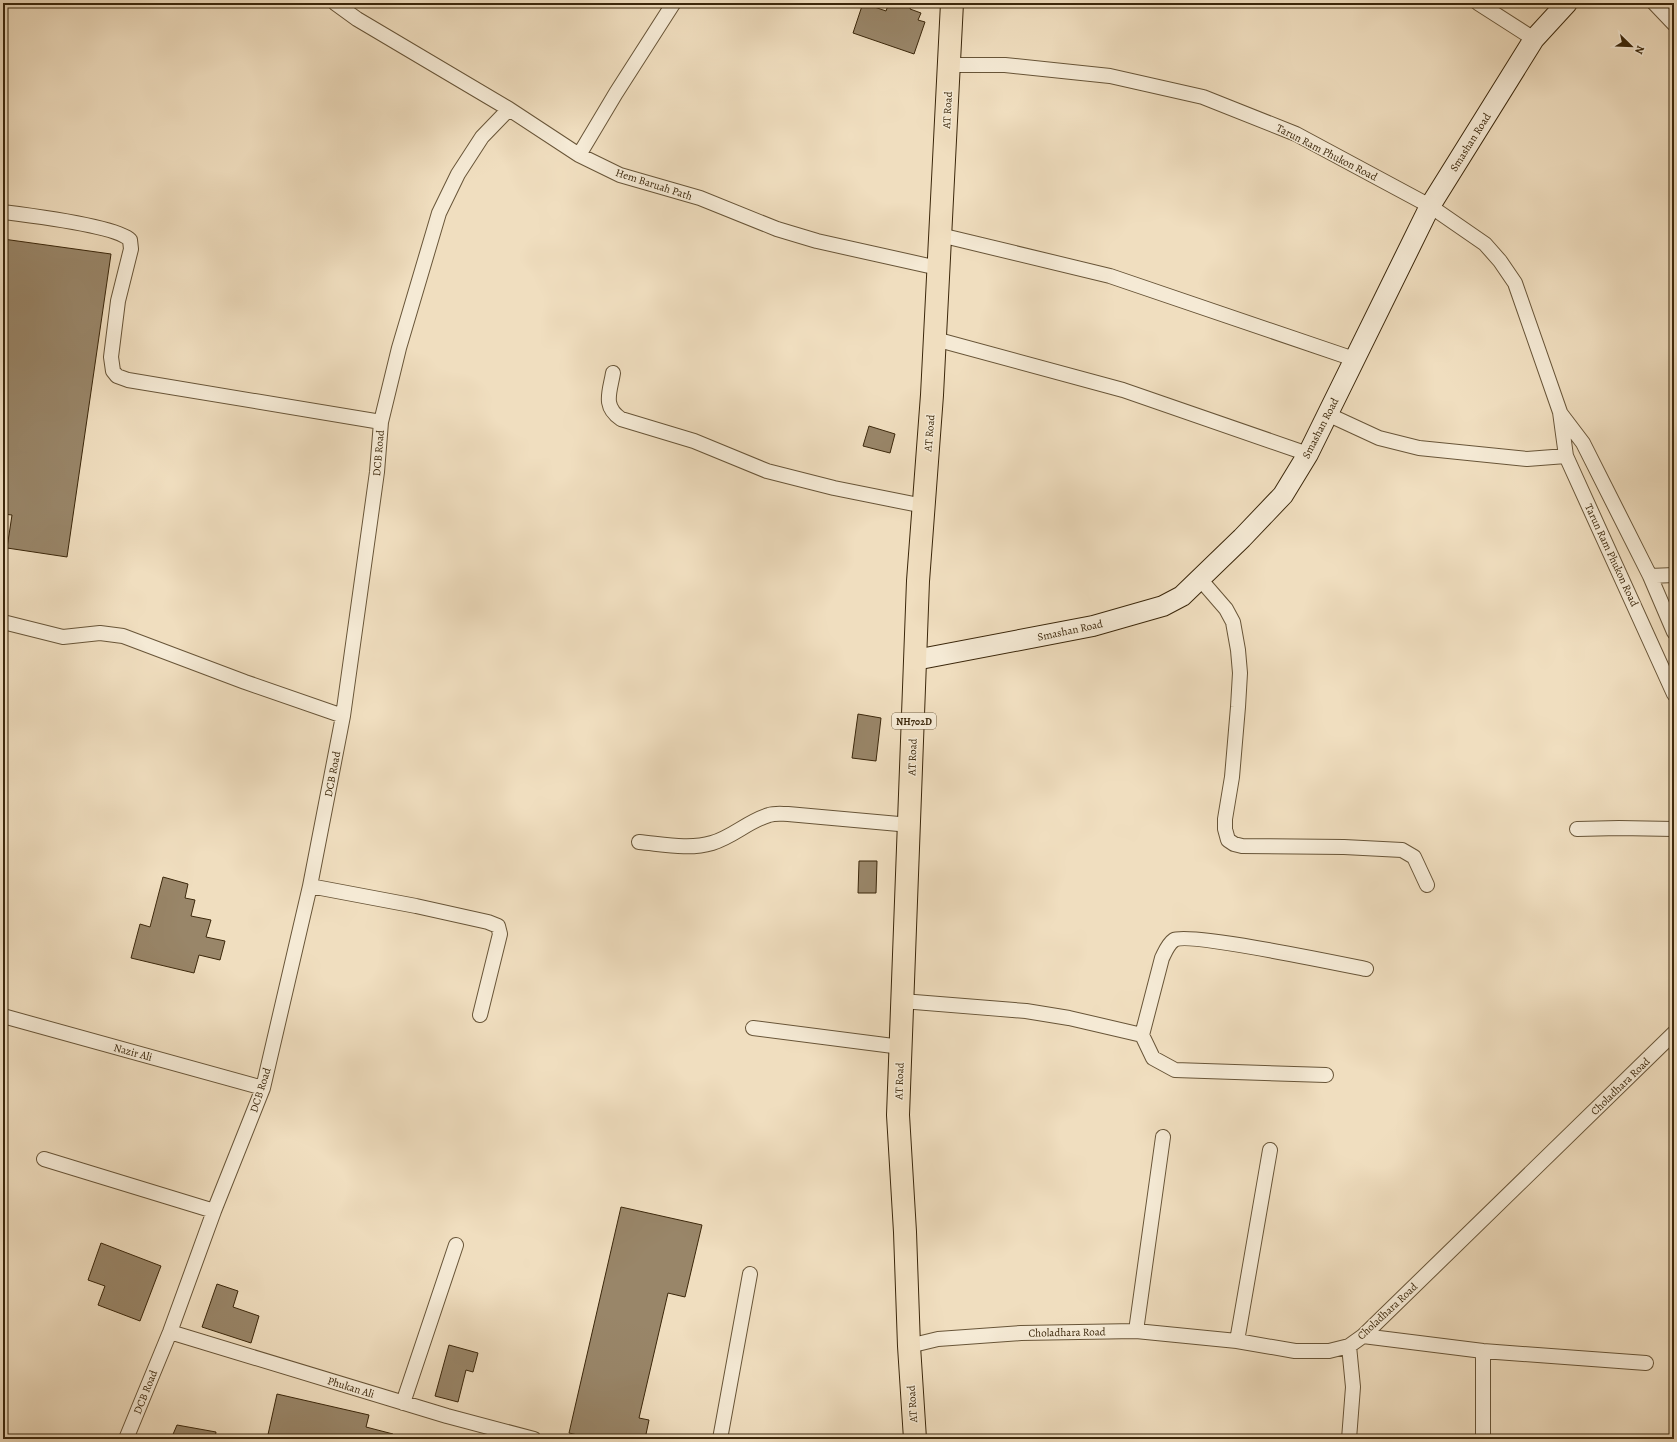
<svg xmlns="http://www.w3.org/2000/svg" width="1677" height="1442" viewBox="0 0 1677 1442" font-family="Alegreya,serif">
<style>
.building{fill:#998669;stroke:#3b270b}
.lines{fill:none;stroke-linecap:round;stroke-linejoin:round}
.street-casing{stroke:#685538;stroke-width:16}
.secondary-casing{stroke:#3b270b;stroke-width:22}
.highway-casing{stroke:#3b270b;stroke-width:24}
.street{stroke:#f5ead5;stroke-width:14}
.secondary{stroke:#f5ead5;stroke-width:20}
.highway{stroke:#f0debf;stroke-width:22}
.labels{text-anchor:middle;stroke-width:3;stroke-linejoin:round;paint-order:stroke}
.shield{fill:#f5ead5;stroke:#736248;stroke-width:1}
.shield-label{font-size:10px;font-weight:bold;fill:#3b270b}
.street-label{font-size:11px;fill:#3b270b;stroke:#f5ead5}
</style>
<rect width="100%" height="100%" fill="#f0debf"/>
<filter id="stains"><feTurbulence type="fractalNoise" baseFrequency=".005" numOctaves="4"/><feColorMatrix values="0 0 0 0 .2 0 0 0 0 .09 0 0 0 0 .02 0 0 0 .5 -.17"/></filter>
<radialGradient id="worn" r=".72"><stop offset=".6" stop-color="#630" stop-opacity="0"/><stop offset="1" stop-color="#630" stop-opacity=".3"/></radialGradient>
<path class="building" d="M 863,3 L 886,11 L 889,3 L 912,3 L 910,9 L 921,13 L 918,20 L 925,22 L 914,54 L 853,33 Z
M 3,239 L 111,254 L 67,557 L 7,548 L 12,515 L 3,514 Z
M 869,426 L 895,434 L 890,453 L 863,446 Z
M 858,714 L 881,718 L 876,761 L 852,758 Z
M 859,861 L 877,861 L 876,893 L 858,893 Z
M 163,877 L 188,884 L 185,898 L 195,900 L 191,916 L 211,920 L 206,937 L 225,941 L 220,960 L 199,955 L 194,973 L 131,958 L 140,924 L 150,927 Z
M 621,1207 L 702,1225 L 685,1297 L 668,1293 L 639,1418 L 649,1420 L 645,1439 L 595,1439 L 569,1433 Z
M 101,1243 L 161,1266 L 140,1321 L 98,1305 L 105,1286 L 88,1280 Z
M 217,1284 L 238,1291 L 233,1307 L 259,1316 L 251,1343 L 202,1327 Z
M 449,1345 L 478,1353 L 473,1372 L 466,1370 L 458,1402 L 435,1396 Z
M 277,1394 L 369,1415 L 366,1427 L 393,1434 L 392,1439 L 267,1439 Z
M 177,1425 L 216,1432 L 215,1439 L 171,1439 Z"/>
<g class="lines">
<defs>
<path id="street" d="M 335,3 L 357,19 L 509,109 L 579,155 L 620,175 L 700,198 L 777,229 L 817,241 L 938,268
M 1478,3 L 1534,39
M 1654,3 L 1674,24
M 949,65 L 1005,65 L 1110,76 L 1203,97 L 1296,134 L 1430,206 L 1485,244 L 1500,261 L 1515,283 L 1560,412 L 1566,456 L 1674,694
M 579,155 L 616,93 L 673,4
M 3,212 C 27,215 117,226 130,240 L 131,249 L 118,301 L 111,357 L 113,371 L 117,376 L 128,380 L 381,422
M 940,235 L 1110,276 L 1354,359
M 935,339 L 1123,390 L 1308,454
M 613,373 C 610,392 602,406 621,419 L 694,441 L 767,471 L 834,488 L 924,506
M 1327,414 L 1379,438 L 1419,448 L 1527,459 L 1566,456
M 1561,414 L 1583,443 L 1650,576 L 1674,632
M 1650,576 L 1674,575
M 1200,579 L 1226,609 L 1233,622 L 1238,650 L 1240,673 L 1238,707 L 1232,777 L 1225,819 L 1225,829 L 1228,840 L 1234,844 L 1242,846 L 1344,847 L 1402,850 L 1414,857 L 1427,885
M 3,622 L 63,637 L 100,633 L 123,636 L 245,682 L 343,716
M 1577,829 L 1619,828 L 1674,829
M 639,842 C 662,844 689,850 712,843 C 733,837 748,821 769,815 C 775,813 782,814 788,814 L 910,825
M 310,886 L 416,906 L 488,922 L 498,926 L 500,934 L 480,1015
M 902,1001 L 1026,1011 L 1069,1018 L 1142,1035 L 1153,1058 L 1175,1070 L 1326,1075
M 3,1016 L 263,1088
M 753,1028 L 901,1047
M 1142,1035 L 1162,958 C 1165,952 1168,944 1174,940 C 1188,932 1341,964 1366,969
M 44,1159 L 214,1211
M 1136,1331 L 1163,1137
M 170,1332 L 447,1416 L 534,1439
M 1363,1336 L 1483,1351 L 1646,1363
M 1237,1341 L 1270,1150
M 909,1346 L 938,1339 L 1021,1333 L 1136,1331 L 1237,1341 L 1295,1351 L 1329,1351 L 1349,1346 L 1363,1336 L 1674,1033
M 1483,1351 L 1483,1439
M 403,1403 L 456,1245
M 126,1439 L 170,1332 L 214,1211 L 263,1088 L 310,886 L 343,716 L 377,472 L 381,422 L 399,348 L 439,213 L 458,174 L 482,137 L 509,109
M 720,1439 L 750,1274
M 1349,1439 L 1353,1387 L 1349,1346"/>
<path id="secondary" d="M 915,660 L 1093,626 L 1163,606 L 1182,596 L 1242,538 L 1283,495 L 1308,454 L 1430,206 L 1534,39 L 1567,3"/>
<path id="highway" d="M 915,1439 L 909,1346 L 905,1232 L 898,1115 L 918,581 L 932,395 L 952,3"/>
</defs>
<use href="#street" class="street-casing"/>
<use href="#secondary" class="secondary-casing"/>
<use href="#highway" class="highway-casing"/>
<use href="#street" class="street"/>
<use href="#secondary" class="secondary"/>
<use href="#highway" class="highway"/>
</g>
<g class="labels">
<rect class="shield" x="892" y="713" width="44" height="16" rx="3"/>
<g class="shield-label">
<text x="914" y="725">NH702D</text>
</g>
<g class="street-label">
<text transform="translate(947 110) rotate(-87)" y="4">AT Road</text>
<text transform="translate(1470 142) rotate(-58)" y="4">Smashan Road</text>
<text transform="translate(1327 152) rotate(27)" y="4">Tarun Ram Phukon Road</text>
<text transform="translate(654 184) rotate(18)" y="4">Hem Baruah Path</text>
<text transform="translate(1320 428) rotate(-63)" y="4">Smashan Road</text>
<text transform="translate(929 433) rotate(-85)" y="4">AT Road</text>
<text transform="translate(378 453) rotate(-85)" y="4">DCB Road</text>
<text transform="translate(1612 555) rotate(65)" y="4">Tarun Ram Phukon Road</text>
<text transform="translate(1070 630) rotate(-12)" y="4">Smashan Road</text>
<text transform="translate(912 757) rotate(-88)" y="4">AT Road</text>
<text transform="translate(332 774) rotate(-79)" y="4">DCB Road</text>
<text transform="translate(133 1052) rotate(15)" y="4">Nazir Ali</text>
<text transform="translate(899 1081) rotate(-88)" y="4">AT Road</text>
<text transform="translate(1620 1086) rotate(-44)" y="4">Choladhara Road</text>
<text transform="translate(260 1090) rotate(-72)" y="4">DCB Road</text>
<text transform="translate(1387 1311) rotate(-43)" y="4">Choladhara Road</text>
<text transform="translate(1067 1332) rotate(-1)" y="4">Choladhara Road</text>
<text transform="translate(351 1387) rotate(17)" y="4">Phukan Ali</text>
<text transform="translate(145 1392) rotate(-68)" y="4">DCB Road</text>
<text transform="translate(912 1404) rotate(-94)" y="4">AT Road</text>
</g>
</g>
<rect width="1677" height="1442" fill="none" stroke="#f0debf" stroke-width="16"/>
<rect x="4" y="4" width="1669" height="1434" fill="none" stroke="#3b270b" stroke-width="2"/>
<rect x="8" y="8" width="1661" height="1426" fill="none" stroke="#3b270b"/>
<g transform="translate(1631 46) rotate(113)" stroke="#f5ead5" stroke-width="3" paint-order="stroke">
<path d="M0-3L7 15L0 10L-7 15Z" fill="#3b270b"/>
<text y="-6" font-size="11" font-weight="bold" text-anchor="middle" fill="#3b270b">N</text>
</g>
<rect width="100%" height="100%" filter="url(#stains)"/>
<rect width="100%" height="100%" fill="url(#worn)"/>
</svg>
